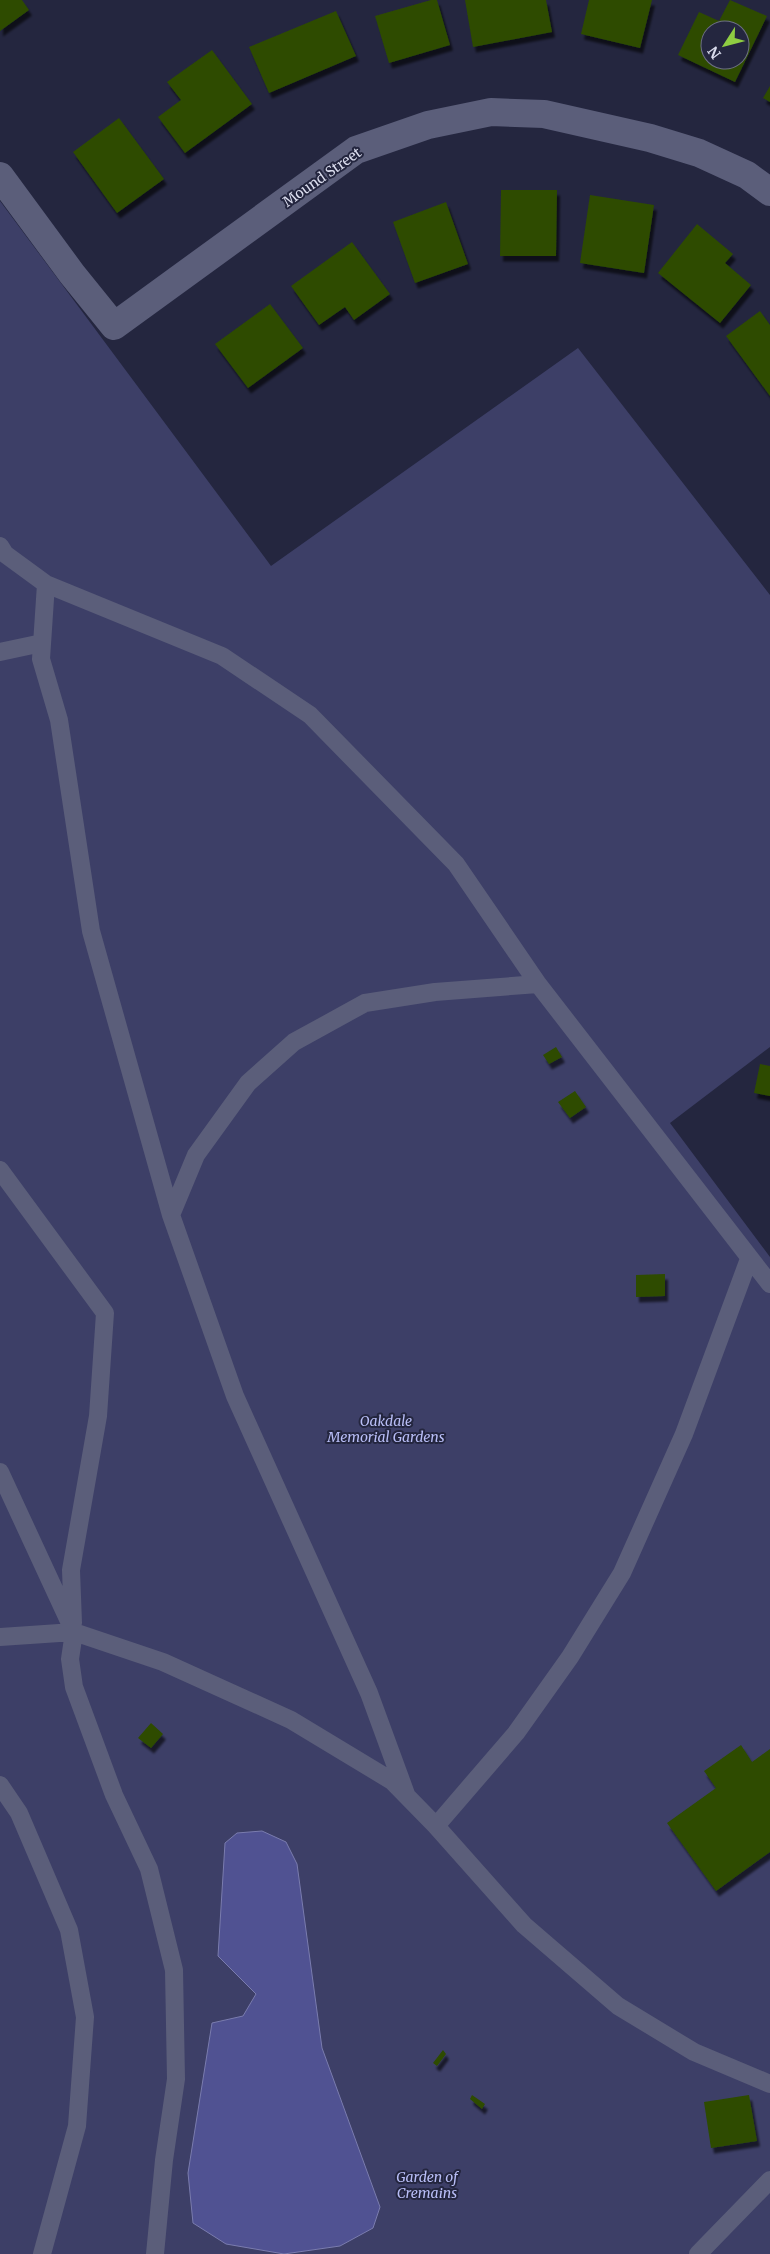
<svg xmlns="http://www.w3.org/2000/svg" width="770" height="2254" viewBox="0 0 770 2254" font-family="Merriweather,serif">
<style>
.green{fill:#3d3f67}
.water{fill:#505292;stroke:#7a7cae}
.building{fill:#2d4b00;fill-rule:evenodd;filter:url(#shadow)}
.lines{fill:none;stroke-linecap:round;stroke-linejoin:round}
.service{stroke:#5b5e7a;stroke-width:18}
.minor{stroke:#5b5e7a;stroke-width:28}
.labels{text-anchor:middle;stroke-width:4;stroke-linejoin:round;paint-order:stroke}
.street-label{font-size:14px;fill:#dbddee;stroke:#24263f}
.park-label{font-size:14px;font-style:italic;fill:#b9bef7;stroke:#24263f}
</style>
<defs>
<filter id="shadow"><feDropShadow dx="3" dy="5.5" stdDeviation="1" flood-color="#0009"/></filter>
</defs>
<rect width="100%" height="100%" fill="#24263f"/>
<path class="green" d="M 0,201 L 271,566 L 578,348 L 770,595 L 770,1047 L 670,1123 L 770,1257 L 770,2254 L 0,2254 Z"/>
<path class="water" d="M 262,1831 L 286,1842 L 297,1864 L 322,2048 L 380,2207 L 373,2228 L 340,2246 L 284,2254 L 226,2244 L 193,2223 L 188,2173 L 212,2023 L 243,2016 L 256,1994 L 218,1956 L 225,1843 L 237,1833 Z"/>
<path class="building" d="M 0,0 L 22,0 L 29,10 L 0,31 Z
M 431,0 L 437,0 L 450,45 L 389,63 L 375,16 Z
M 465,0 L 546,0 L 552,32 L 473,47 Z
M 589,0 L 652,0 L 640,48 L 581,34 Z
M 730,0 L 767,16 L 735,82 L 678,55 L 699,12 L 719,21 ZM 710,30 L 740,30 L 740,60 L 710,60 Z
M 336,11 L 356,56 L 269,93 L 249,47 Z
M 212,50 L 252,104 L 185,153 L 158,117 L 181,100 L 167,82 Z
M 770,86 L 770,102 L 763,98 Z
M 119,118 L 164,179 L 117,213 L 73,152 Z
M 501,190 L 557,190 L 556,256 L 500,256 Z
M 590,195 L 654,205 L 644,273 L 580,263 Z
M 446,202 L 468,264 L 415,283 L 393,222 Z
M 697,224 L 733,254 L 725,263 L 751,285 L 720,323 L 658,273 Z
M 352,242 L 390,294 L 354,320 L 345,307 L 319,325 L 291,286 Z
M 270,304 L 303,348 L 248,388 L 215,344 Z
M 760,311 L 770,325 L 770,396 L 726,336 Z
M 556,1047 L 562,1057 L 549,1064 L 543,1055 Z
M 760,1064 L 770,1066 L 770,1096 L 754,1093 Z
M 575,1091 L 586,1107 L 570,1118 L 558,1102 Z
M 665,1274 L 665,1296 L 636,1297 L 636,1275 Z
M 151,1723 L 163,1734 L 151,1748 L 138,1738 Z
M 741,1745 L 752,1762 L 770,1749 L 770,1852 L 716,1891 L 667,1823 L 716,1788 L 704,1771 Z
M 443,2050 L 446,2054 L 437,2066 L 433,2063 Z
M 472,2095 L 485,2104 L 482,2109 L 470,2099 Z
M 749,2095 L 757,2141 L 711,2148 L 704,2102 Z"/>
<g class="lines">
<path class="service" d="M 0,546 L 5,554 L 46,584 L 41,659 L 59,720 L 91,931 L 171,1215 L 235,1396 L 369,1693 L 406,1794
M 46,584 L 222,656 L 310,715 L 456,864 L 538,984
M 0,652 L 42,643
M 0,1170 L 105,1313 L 98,1416 L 71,1570 L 73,1623
M 171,1215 L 196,1155 L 248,1083 L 294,1042 L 365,1003 L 435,992 L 538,984 L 770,1284
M 0,1472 L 74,1632 L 70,1659 L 74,1687 L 114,1795 L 149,1869 L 174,1970 L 176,2079 L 164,2160 L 155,2254
M 0,1637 L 74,1632 L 163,1662 L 291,1720 L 392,1781 L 436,1826 L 524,1925 L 618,2006 L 694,2052 L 770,2084
M 0,1785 L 19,1813 L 69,1930 L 85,2017 L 77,2126 L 42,2254
M 436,1826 L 516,1733 L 570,1657 L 622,1573 L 684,1434 L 749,1259
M 698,2254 L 770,2180"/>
<path class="minor" d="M 0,176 L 72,274 L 114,326 L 356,150 L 428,125 L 491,112 L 544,114 L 650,138 L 699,153 L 747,175 L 770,192"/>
</g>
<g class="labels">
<g class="street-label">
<text transform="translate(322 177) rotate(-35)" y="5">Mound Street</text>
</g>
<g class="park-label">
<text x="386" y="1426">Oakdale<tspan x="386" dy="16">Memorial Gardens</tspan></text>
<text x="427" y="2182">Garden of<tspan x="427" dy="16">Cremains</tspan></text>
</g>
</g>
<g transform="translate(725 45) rotate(234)"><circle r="24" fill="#24263f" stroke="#6d6f85"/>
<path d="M0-4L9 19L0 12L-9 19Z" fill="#8fcd42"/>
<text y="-8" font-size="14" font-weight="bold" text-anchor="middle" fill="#dbddee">N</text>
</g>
</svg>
